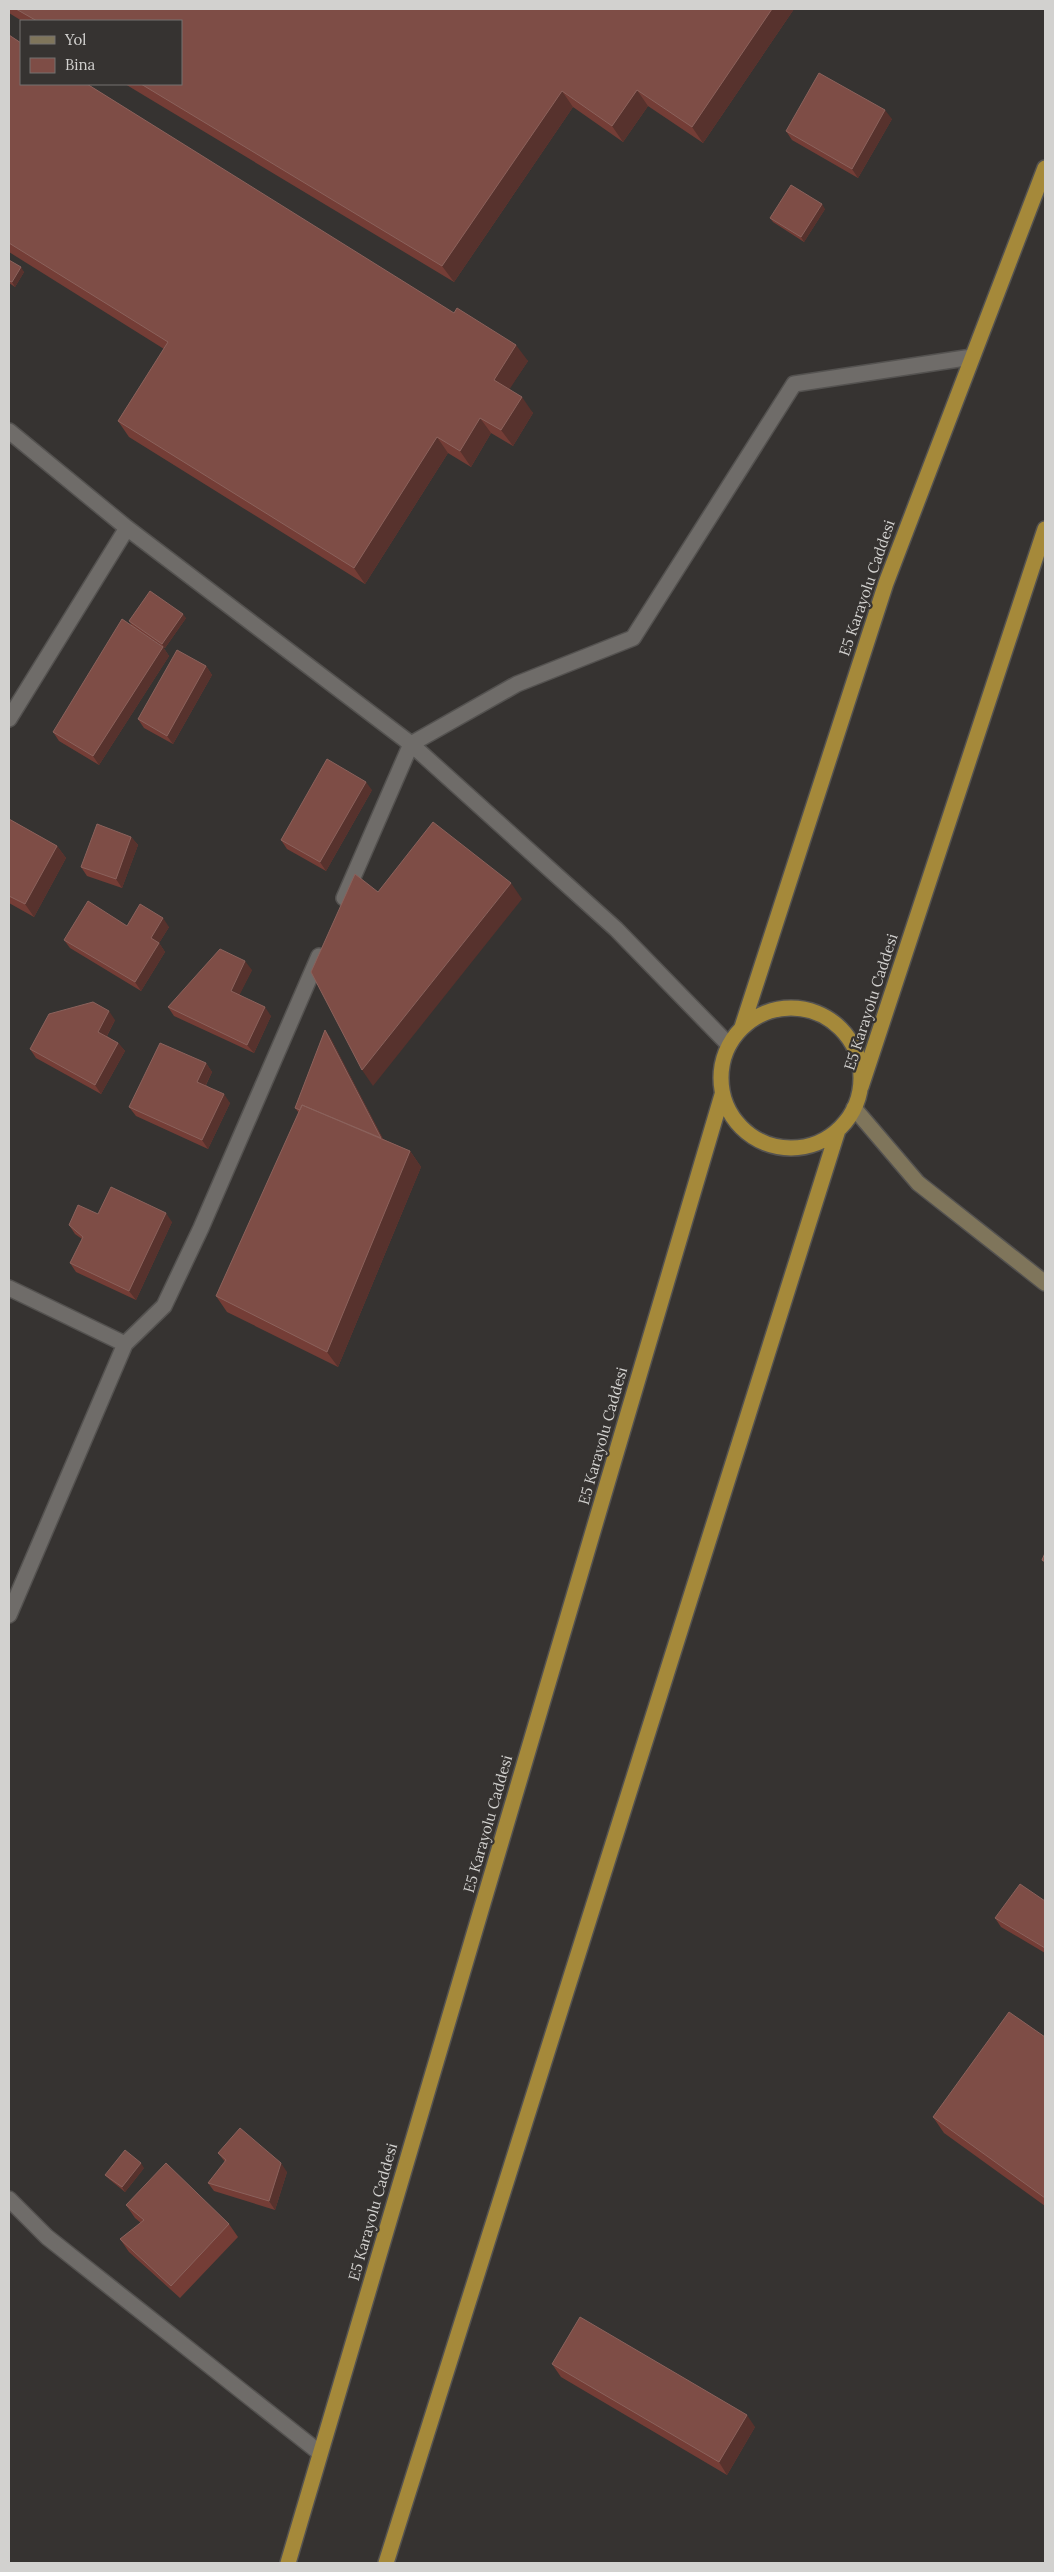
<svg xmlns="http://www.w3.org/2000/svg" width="1054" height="2572" viewBox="0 0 1054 2572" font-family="Lora,serif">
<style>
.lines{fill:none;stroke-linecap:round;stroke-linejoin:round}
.street-casing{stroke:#545250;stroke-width:18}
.secondary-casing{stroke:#545250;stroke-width:18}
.highway-casing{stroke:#545250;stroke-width:18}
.street{stroke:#6f6c69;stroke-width:15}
.secondary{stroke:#7f755b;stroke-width:15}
.highway{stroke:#a5893a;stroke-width:15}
.wall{fill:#743d36}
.shaded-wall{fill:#57322d}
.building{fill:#7e4d46;stroke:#8b625c}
.labels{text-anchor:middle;stroke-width:4.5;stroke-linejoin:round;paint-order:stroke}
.street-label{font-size:15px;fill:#d2d1cf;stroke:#363331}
</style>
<rect width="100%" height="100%" fill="#363331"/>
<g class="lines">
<defs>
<path id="street" d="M 9,431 L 127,528 L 411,744 L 616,929 L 729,1045
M 9,719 L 127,528 L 130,531
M 344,898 L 411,744 L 517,684 L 633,638 L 794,384 L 972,357
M 9,1288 L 125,1344
M 9,1615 L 125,1344 L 164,1306 L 201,1228 L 319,956
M 9,2199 L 47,2237 L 320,2453"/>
<path id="secondary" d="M 854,1108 L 918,1183 L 1045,1283"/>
<path id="highway" d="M721 1078a70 70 0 1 1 140 0a70 70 0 1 1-140 0Z
M 742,1027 L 886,583 L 1045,168
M 861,1087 L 1045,529
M 288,2563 L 722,1095
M 386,2563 L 838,1130"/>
</defs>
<use href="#street" class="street-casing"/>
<use href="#secondary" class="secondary-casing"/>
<use href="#highway" class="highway-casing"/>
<use href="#street" class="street"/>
<use href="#secondary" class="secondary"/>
<use href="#highway" class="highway"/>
</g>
<path class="wall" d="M 9,9 L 794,9 L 703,143 L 648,106 L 623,142 L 573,107 L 454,282 L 125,84 L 181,84 L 181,21 L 22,21 L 9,13 Z
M 9,35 L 528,361 L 509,389 L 533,413 L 513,446 L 491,433 L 471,467 L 448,453 L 365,584 L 129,437 L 118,421 L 164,349 L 9,252 Z
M 892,119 L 858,178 L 792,140 L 786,131 Z
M 825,209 L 804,242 L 773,222 L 770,218 Z
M 9,260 L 24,272 L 15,287 L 9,283 Z
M 186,618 L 165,648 L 132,626 L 129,621 Z
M 163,647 L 169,656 L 99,765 L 59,741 L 53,732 Z
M 206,666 L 212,675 L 173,744 L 144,728 L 138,719 Z
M 372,790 L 326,871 L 287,849 L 281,840 Z
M 9,819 L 57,846 L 66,858 L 34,917 L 9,903 Z
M 131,837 L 138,845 L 122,888 L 87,876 L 81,867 Z
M 127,926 L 169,927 L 159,943 L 165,952 L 141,991 L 70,948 L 64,940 Z
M 252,970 L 239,995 L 271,1016 L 254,1053 L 174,1016 L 168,1007 Z
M 115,1020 L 107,1036 L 118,1043 L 125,1051 L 101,1094 L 36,1058 L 30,1049 Z
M 325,1030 L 331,1039 L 383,1139 L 410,1151 L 421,1167 L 338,1367 L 227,1312 L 216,1296 L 299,1113 L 295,1108 Z
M 206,1063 L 212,1072 L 206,1085 L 230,1103 L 208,1149 L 136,1116 L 129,1107 Z
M 98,1214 L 172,1222 L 136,1300 L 76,1272 L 70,1263 L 82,1239 L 75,1234 L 69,1225 Z
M 1045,1901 L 1045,1953 L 1001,1927 L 995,1918 Z
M 1045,2037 L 1045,2206 L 944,2133 L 933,2117 Z
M 218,2153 L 287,2172 L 275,2210 L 214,2191 L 208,2183 L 225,2162 Z
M 144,2168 L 125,2192 L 109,2179 L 105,2175 Z
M 126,2205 L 229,2224 L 238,2237 L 180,2298 L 129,2252 L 120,2239 L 141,2223 L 135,2218 Z
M 552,2364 L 755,2427 L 727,2475 L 561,2377 Z"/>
<path class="shaded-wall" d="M 772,9 L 794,9 L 703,143 L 692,127 Z
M 637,90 L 648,106 L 623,142 L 612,126 Z
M 562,91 L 573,107 L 454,282 L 442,266 Z
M 885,110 L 892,119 L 858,178 L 852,169 Z
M 822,204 L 825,209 L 804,242 L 801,237 Z
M 21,267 L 24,272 L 15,287 L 12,282 Z
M 516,345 L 528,361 L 505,396 L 494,380 Z
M 522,397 L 533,413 L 513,446 L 501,430 Z
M 480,418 L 491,433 L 471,467 L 460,451 Z
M 437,437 L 448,453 L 365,584 L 354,568 Z
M 183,614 L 186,618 L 165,648 L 162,644 Z
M 163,647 L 169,656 L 99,765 L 93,756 Z
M 206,666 L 212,675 L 173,744 L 167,736 Z
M 366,782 L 372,790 L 326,871 L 320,862 Z
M 131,837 L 138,845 L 122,888 L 116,879 Z
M 57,846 L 66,858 L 34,917 L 25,904 Z
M 511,883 L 522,899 L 373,1086 L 362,1070 Z
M 163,918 L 169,927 L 159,943 L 165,952 L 141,991 L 135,982 L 151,938 Z
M 245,961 L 252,970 L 237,1000 L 231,991 Z
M 265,1007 L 271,1016 L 254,1053 L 247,1045 Z
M 109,1011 L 115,1020 L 104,1041 L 98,1032 Z
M 325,1030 L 331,1039 L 388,1150 L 382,1141 Z
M 118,1043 L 125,1051 L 101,1094 L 95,1085 Z
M 206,1063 L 212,1072 L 203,1090 L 197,1082 Z
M 224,1094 L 230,1103 L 208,1149 L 202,1140 Z
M 410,1151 L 421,1167 L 338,1367 L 327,1352 Z
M 166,1213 L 172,1222 L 136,1300 L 129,1291 Z
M 141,2163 L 144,2168 L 125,2192 L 122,2187 Z
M 281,2163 L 287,2172 L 275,2210 L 269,2201 Z
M 747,2415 L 755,2427 L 727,2475 L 719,2462 Z"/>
<path class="building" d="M 16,9 L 772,9 L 692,127 L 637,90 L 612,126 L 562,91 L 442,266 L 141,84 L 181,84 L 181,21 L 37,21 Z
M 9,35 L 21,43 L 21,84 L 87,84 L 454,313 L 457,308 L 516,345 L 494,380 L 522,397 L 501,430 L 480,418 L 460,451 L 437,437 L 354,568 L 118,421 L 168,342 L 9,243 Z
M 819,73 L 885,110 L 852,169 L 786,131 Z
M 791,185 L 822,204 L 801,237 L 770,218 Z
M 9,260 L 21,267 L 12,282 L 9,281 Z
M 150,591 L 183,614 L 162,644 L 129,621 Z
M 122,619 L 163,647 L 93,756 L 53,732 Z
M 177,650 L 206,666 L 167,736 L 138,719 Z
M 327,759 L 366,782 L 320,862 L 281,840 Z
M 9,819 L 57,846 L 25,904 L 9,896 Z
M 433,822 L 511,883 L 362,1070 L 311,972 L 355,874 L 378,892 Z
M 97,824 L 131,837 L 116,879 L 81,867 Z
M 88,901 L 127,926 L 140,904 L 163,918 L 151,938 L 159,943 L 135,982 L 64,940 Z
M 220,949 L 245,961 L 231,991 L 265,1007 L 247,1045 L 168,1007 Z
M 93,1002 L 109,1011 L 98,1032 L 118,1043 L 95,1085 L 30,1049 L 49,1014 Z
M 325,1030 L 381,1138 L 302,1105 L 300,1110 L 295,1108 Z
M 160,1043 L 206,1063 L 197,1082 L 224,1094 L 202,1140 L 129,1107 Z
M 302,1105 L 410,1151 L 327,1352 L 216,1296 Z
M 111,1187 L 166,1213 L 129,1291 L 70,1263 L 83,1237 L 69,1225 L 78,1205 L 98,1214 Z
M 1045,1553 L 1045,1562 L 1042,1560 Z
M 1020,1884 L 1045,1901 L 1045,1948 L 995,1918 Z
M 1009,2012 L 1045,2037 L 1045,2198 L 933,2117 Z
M 240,2128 L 281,2163 L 269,2201 L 208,2183 L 226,2160 L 218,2153 Z
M 125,2150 L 141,2163 L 122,2187 L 105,2175 Z
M 166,2163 L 229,2224 L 171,2286 L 120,2239 L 144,2220 L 126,2205 Z
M 580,2317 L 747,2415 L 719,2462 L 552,2364 Z"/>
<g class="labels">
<g class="street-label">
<text transform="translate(867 588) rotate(-71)" y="5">E5 Karayolu Caddesi</text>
<text transform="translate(871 1002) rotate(-72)" y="5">E5 Karayolu Caddesi</text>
<text transform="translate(603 1436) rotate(-74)" y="5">E5 Karayolu Caddesi</text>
<text transform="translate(488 1824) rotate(-74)" y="5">E5 Karayolu Caddesi</text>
<text transform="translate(373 2212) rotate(-74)" y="5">E5 Karayolu Caddesi</text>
</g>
</g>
<rect width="1054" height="2572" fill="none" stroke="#d2d1cf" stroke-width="20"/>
<rect x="20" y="20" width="162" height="65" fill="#363331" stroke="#747270"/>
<rect x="30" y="36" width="25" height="8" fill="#7f755b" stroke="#747270"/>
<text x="65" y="45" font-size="15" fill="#d2d1cf">Yol</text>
<rect x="30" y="58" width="25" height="15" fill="#7e4d46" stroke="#747270"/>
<text x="65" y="70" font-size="15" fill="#d2d1cf">Bina</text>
</svg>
